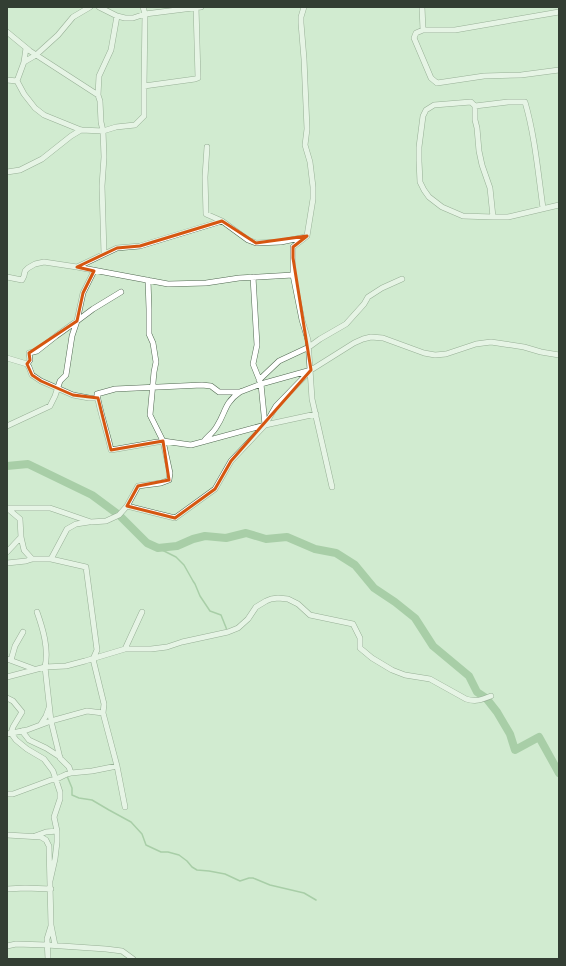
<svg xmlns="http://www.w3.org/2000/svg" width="566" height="966" viewBox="0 0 566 966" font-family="'DejaVu Sans',sans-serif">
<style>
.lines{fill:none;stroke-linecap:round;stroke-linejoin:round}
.stream{stroke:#76ab77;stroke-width:1.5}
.river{stroke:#76ab77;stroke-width:8}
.minor-casing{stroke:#516851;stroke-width:6}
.minor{stroke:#fff;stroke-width:5}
.marked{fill:none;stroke:#d65610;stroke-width:3;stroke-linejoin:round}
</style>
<rect width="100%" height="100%" fill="#d1ebd0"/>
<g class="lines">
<path class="stream" d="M 158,548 L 176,557 L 184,565 L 193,581 L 195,584 L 200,596 L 210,611 L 221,615 L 227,630
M 67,776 L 72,788 L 72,795 L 79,798 L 92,800 L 109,810 L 131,822 L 142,834 L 146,845 L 161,852 L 168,852 L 179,855 L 187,861 L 192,867 L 197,870 L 209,871 L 225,874 L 240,881 L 249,878 L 253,878 L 270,885 L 304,893 L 316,900"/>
<path class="river" d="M 7,466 L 28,464 L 92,495 L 119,515 L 147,543 L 158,548 L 177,546 L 193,539 L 205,536 L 226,538 L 246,533 L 266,539 L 287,537 L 315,549 L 336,553 L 355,565 L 374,588 L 395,602 L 415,618 L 433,646 L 469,676 L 477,692 L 486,698 L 497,712 L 510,734 L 515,750 L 539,737 L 559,773"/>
<defs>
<path id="minor" d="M 99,7 L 117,16 L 125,18 L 133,18 L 145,14 L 201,7
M 304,7 L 301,17 L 301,23 L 304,59 L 307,129 L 305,145 L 310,162 L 313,187 L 313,199 L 307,236 L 293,247 L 293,275 L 302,320 L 308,340 L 312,399 L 332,487
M 422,7 L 423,30 L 455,30 L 559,12
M 423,30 L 416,33 L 414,38 L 431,78 L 437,83 L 484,76 L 521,75 L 559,70
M 7,32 L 30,51 L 98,95
M 24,62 L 36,55 L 58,35 L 73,17 L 90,7
M 7,80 L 17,81 L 24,94 L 35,108 L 44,115 L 81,130 L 103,131 L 116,127 L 135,125 L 144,116 L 144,86 L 145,14 L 143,7
M 17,81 L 24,62 L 26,48
M 144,86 L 195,79 L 198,78 L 196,7
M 475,106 L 508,102 L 525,102 C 535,136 538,173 543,208
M 207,147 L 205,177 L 206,214 L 222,221
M 7,172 L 20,170 L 42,159 L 71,136 L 81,130
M 493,217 L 490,188 L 482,165 L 479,151 L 477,128 L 475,120 L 475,106 L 471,102 L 434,105 L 426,110 L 423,116 L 419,147 L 419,161 L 420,182 L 424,190 L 429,197 L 442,207 L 463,216 L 493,217 L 508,217 L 559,205
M 104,254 L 102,186 L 104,157 L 103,131 L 101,122 L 100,101 L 98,95 L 99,76 L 111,50 L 117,16
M 77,267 L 117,248 L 140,246 L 222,221 L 248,240 L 256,243 L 281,242 L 305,237
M 7,277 L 22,280 L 24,276 L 25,271 L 28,268 L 35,264 L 44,262 L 77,267 L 168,284 L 206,283 L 239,278 L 293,275
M 253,277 L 257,345 L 253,364 L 261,384 L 265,425
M 7,358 L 27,364 L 29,367 L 32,375 L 41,381 L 73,395 L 89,398 L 97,398
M 27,364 L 30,360 L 29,353 L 37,351 L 56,336 L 77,321 L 93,309 L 121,292
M 259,380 L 279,361 L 309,347 L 320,339 L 346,324 L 364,304 L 368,297 L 382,288 L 402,279
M 316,414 L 265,425 L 191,445 L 163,441 L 111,450 C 107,431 100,413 97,394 L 115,389 L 202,385 L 211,386 L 219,392 L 240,392 L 261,384 L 311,370 L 354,343 L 363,339 L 371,337 L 383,338 L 424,353 L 435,355 L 446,354 L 476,344 L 491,342 L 524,347 L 541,352 L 559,355
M 7,426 L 50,406 L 55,396 L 60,381 L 66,375 L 72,336 L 77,321 L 83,293 L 94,271
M 204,441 C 208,436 214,432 217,426 C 226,412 224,403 240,392
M 127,506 L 175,518 L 215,489 L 231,461 L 265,425 L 276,406 L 310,371
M 7,508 L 50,508 L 91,522 L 106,521 L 119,515 L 127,506 L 138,486 L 161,483 L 169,480 L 170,473 L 163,441 L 150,415 L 154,372 L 156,362 L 153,343 L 149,334 L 149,309 L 148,280
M 7,508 L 20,519 L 21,537 L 24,550 L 32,559
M 7,552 L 21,537
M 51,559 L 67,529 L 76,524 L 89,522
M 7,563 L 26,561 L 32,559 L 51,559 L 86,567 L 97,650 L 93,659 L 104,704 L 103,713 L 117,766 L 125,807
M 37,612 C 43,629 49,649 45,667 L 51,721 L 60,758 L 69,767 L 71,773 L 92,771 L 117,766
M 125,649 L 142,612
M 7,659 L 34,669
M 11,660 L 15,646 L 23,632
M 7,677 L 45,667 L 66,666 L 85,661 L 125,649 L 151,649 L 167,647 L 182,642 L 228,632 L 238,628 L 248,619 L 256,607 L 266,601 L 271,599 L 278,598 L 288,599 L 298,604 L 310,615 L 353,624 L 360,638 L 360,648 L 372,658 L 392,670 L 405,675 L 430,679 L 466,699 C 476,702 481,700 491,696
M 7,698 L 13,701 L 22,712 L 13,727 L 11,733 L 16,740 L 27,749 L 44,759 L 53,771 L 60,792 L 60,799 L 54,817 L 57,831 L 57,842 L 55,859 L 50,881
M 41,724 L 46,716 L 49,708
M 22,731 L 29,740 L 46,748 L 60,757
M 7,734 L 27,730 L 51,721 L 87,711 L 103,713
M 7,794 L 13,794 L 51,780 C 59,780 63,774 71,773
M 7,835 L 41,837 L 46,840 L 49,846 L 51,925 L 55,945
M 35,836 L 46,832 L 57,831
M 7,889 L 25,888 L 51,889
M 7,946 L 16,944 L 47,945 L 106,949 L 122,951 L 133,959
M 48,959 L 47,939 L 51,926"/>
</defs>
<use href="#minor" class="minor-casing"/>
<use href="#minor" class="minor"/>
</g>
<path d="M0 0H566V966H0ZM 222,221 L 256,243 L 307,236 L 293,247 L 293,258 L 311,370 L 231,461 L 215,489 L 175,518 L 127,506 L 138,486 L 169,480 L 163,441 L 111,450 L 98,398 L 73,395 L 41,381 L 32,375 L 27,364 L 30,360 L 29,353 L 77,321 L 83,293 L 94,271 L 77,267 L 117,248 L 140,246 Z" fill="#d1ebd0" fill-opacity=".55" fill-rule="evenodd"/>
<path class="marked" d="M 222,221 L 256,243 L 307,236 L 293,247 L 293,258 L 311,370 L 231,461 L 215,489 L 175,518 L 127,506 L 138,486 L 169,480 L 163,441 L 111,450 L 98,398 L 73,395 L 41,381 L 32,375 L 27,364 L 30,360 L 29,353 L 77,321 L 83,293 L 94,271 L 77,267 L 117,248 L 140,246 Z"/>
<rect width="566" height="966" fill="none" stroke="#333e33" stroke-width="16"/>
</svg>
